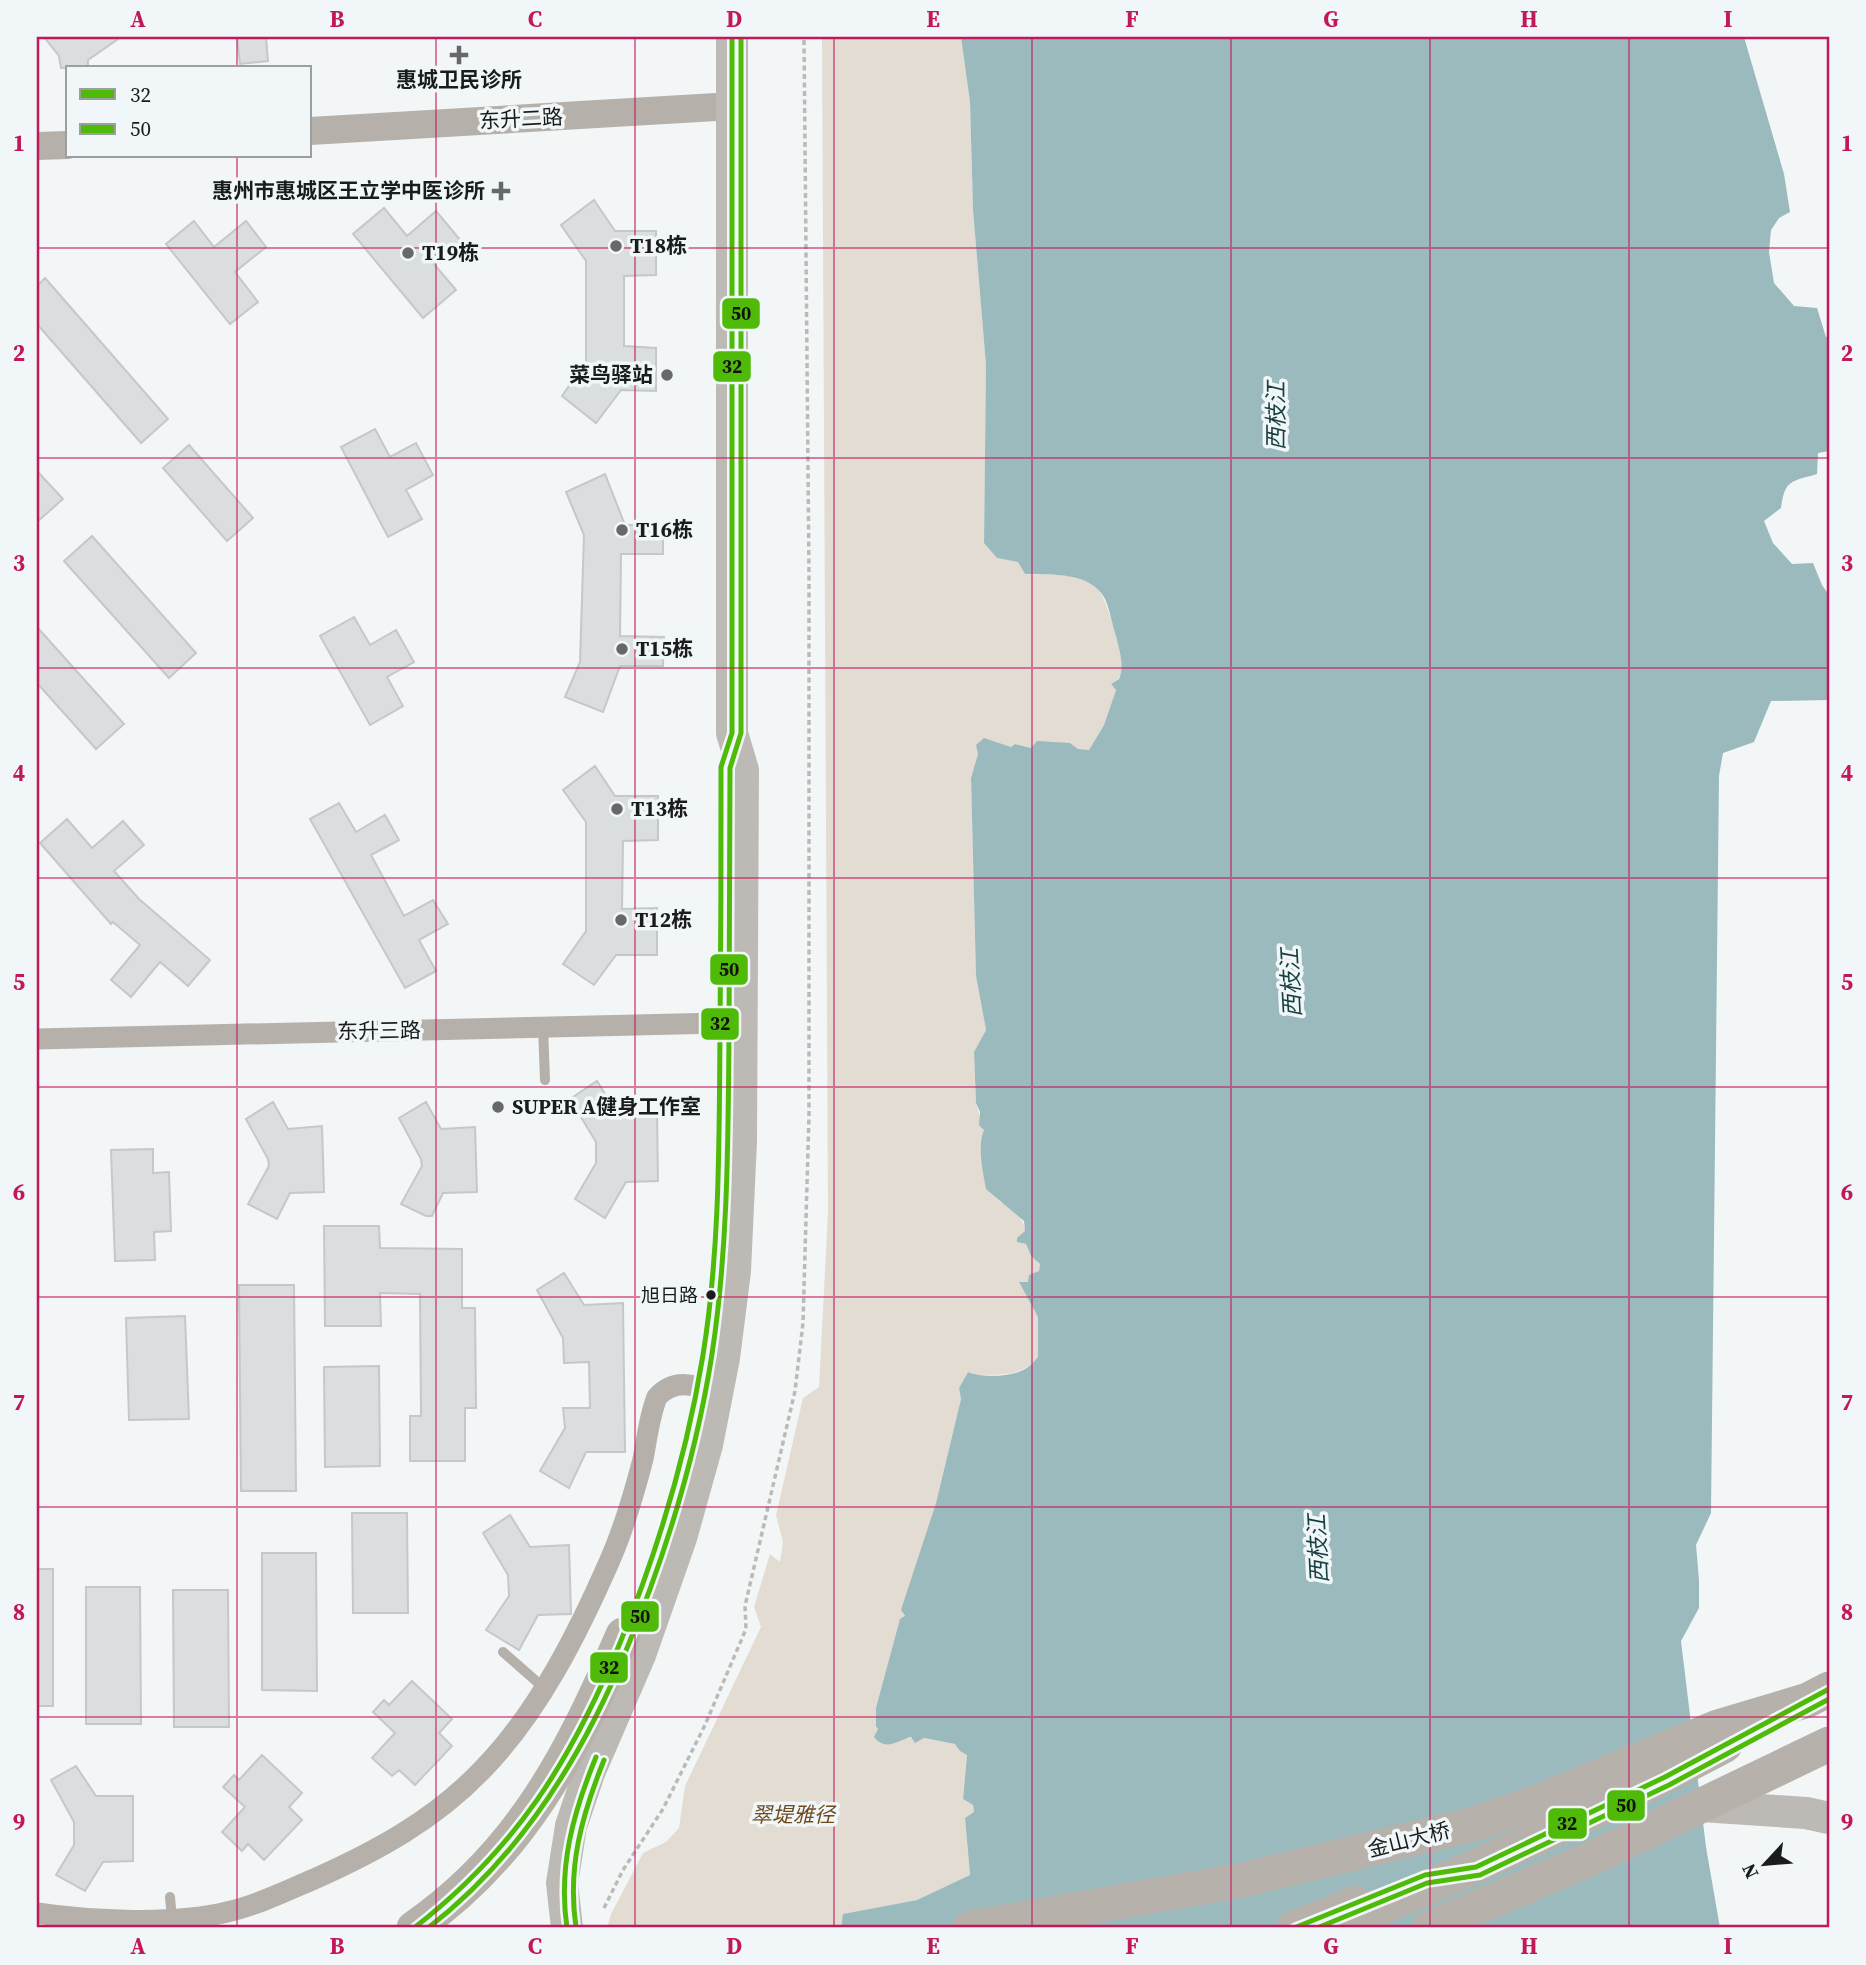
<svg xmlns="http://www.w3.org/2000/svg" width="1866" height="1965" viewBox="0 0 1866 1965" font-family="'Source Serif 4','Noto Sans SC',serif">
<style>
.green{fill:#e3dcd2}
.water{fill:#9bbabe}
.building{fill:#dbdede;stroke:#c5c8c9;stroke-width:2}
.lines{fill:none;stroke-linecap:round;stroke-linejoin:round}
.path{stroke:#bbbab6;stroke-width:3.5;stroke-dasharray:5 3.5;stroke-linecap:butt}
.service{stroke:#b6b0aa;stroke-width:10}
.minor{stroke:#b6b0aa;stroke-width:21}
.tertiary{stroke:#b6b0aa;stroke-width:28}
.secondary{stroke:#bdbab5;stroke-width:32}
.primary{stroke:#b6b2ab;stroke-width:35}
.bus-1-casing{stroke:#f1f7f8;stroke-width:10}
.bus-2-casing{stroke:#f1f7f8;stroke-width:10}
.bus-1{stroke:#4fbb08;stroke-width:5}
.bus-2{stroke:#4fbb08;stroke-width:5}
.grid{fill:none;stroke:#c2185b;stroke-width:2;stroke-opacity:0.55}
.poi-dot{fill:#666869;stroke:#f1f7f8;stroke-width:2.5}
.bus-dot{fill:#1a1c1c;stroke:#f1f7f8;stroke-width:2.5}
.labels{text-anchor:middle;stroke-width:7;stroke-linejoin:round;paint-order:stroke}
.bus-label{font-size:19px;fill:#1a1c1c;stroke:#f1f7f8;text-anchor:end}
.poi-label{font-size:21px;font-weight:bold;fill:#1a1c1c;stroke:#f1f7f8;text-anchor:start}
.street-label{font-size:21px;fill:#1a1c1c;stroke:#f1f7f8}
.park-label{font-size:21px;font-style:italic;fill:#6e4b1f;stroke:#f1f7f8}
.water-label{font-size:23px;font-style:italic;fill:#163f44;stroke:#f1f7f8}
.line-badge{stroke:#f1f7f8;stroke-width:2.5}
.pale-badge-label{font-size:19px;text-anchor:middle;font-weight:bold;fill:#111}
.neatline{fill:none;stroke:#c2185b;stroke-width:2.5}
.grid-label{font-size:23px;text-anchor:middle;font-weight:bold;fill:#c2185b}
</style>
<rect width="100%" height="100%" fill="#f2f6f7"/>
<path class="green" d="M 822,37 L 961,37 L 970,102 L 973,210 L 986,365 L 984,543 L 997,558 L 1018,562 L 1025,574 C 1047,575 1076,572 1095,585 C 1106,594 1125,659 1122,672 C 1120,679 1116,680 1111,684 L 1116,690 L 1104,725 L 1089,750 L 1031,748 L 1016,744 L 1011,747 L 984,739 L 971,778 L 976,976 L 986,1030 L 974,1052 L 976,1103 L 984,1130 L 983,1168 L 1000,1202 C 1012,1204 1023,1219 1026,1231 L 1017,1242 L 1026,1244 L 1031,1256 L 1040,1264 L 1039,1271 L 1028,1282 L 1020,1283 L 1038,1317 L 1038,1358 C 1018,1378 1000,1374 974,1375 L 968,1372 L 959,1388 L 961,1399 L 936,1503 L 902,1610 L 905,1617 L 876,1714 L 877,1718 L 906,1738 L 923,1738 L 955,1744 L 960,1751 L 967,1754 L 963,1799 L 973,1805 L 974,1812 L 965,1819 L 970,1875 L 917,1900 L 844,1914 L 841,1928 L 607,1928 L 611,1914 L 643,1853 L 666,1842 L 679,1828 L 685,1786 L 761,1627 L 754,1607 L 770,1554 L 780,1562 L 783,1542 L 776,1515 L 803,1398 L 819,1387 L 828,1213 Z"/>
<path class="water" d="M 961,37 L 1744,37 L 1784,174 L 1790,212 L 1779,218 L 1771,230 L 1769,252 L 1774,283 L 1794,306 L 1817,308 L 1826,337 L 1829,337 L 1829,451 L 1818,453 L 1817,474 C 1791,482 1785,479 1781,508 L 1764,521 L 1773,543 L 1792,564 L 1813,563 L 1822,585 L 1829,595 L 1829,700 L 1771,701 L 1754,742 L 1723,753 L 1719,776 L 1711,1513 L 1696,1545 L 1699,1580 L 1699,1608 L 1681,1641 L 1706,1847 L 1720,1928 L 841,1928 L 843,1914 L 917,1900 L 970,1875 L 965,1818 L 974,1812 L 973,1805 L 963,1799 L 967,1755 L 960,1751 L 955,1744 L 924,1738 L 915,1743 L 911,1737 C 898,1740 886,1752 874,1737 L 878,1729 L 876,1726 L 876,1708 L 900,1619 L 905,1616 L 901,1610 L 936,1503 L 961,1399 L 959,1388 L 968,1372 C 981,1378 1012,1377 1025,1369 C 1030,1366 1034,1362 1038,1357 L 1038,1317 L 1019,1282 L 1028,1282 L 1029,1275 L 1039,1271 L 1040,1264 L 1031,1256 L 1026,1244 L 1017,1242 L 1017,1238 L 1025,1231 L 1024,1221 L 986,1189 C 983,1172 977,1147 984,1130 L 979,1125 L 980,1112 L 976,1103 L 974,1052 L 986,1030 L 976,976 L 971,778 L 978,754 L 976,745 L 984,738 L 1011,747 L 1015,744 L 1031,748 L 1037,741 L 1070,743 L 1078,749 L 1089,750 L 1104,725 L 1116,690 L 1111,684 L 1119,679 C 1125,666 1119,649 1116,636 C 1112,624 1110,610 1105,599 C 1091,571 1051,575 1025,574 L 1018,562 L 997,558 L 984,543 L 986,365 L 973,210 L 970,102 Z"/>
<path class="building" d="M 44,37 L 121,37 L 88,60 L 88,68 L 61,68 L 59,56 Z
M 237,37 L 266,37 L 268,61 L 240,64 Z
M 594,200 L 615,231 L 656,231 L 656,275 L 624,276 L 624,346 L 656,348 L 656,391 L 621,390 L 596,423 L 562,396 L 586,361 L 586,261 L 561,225 Z
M 384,208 L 407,236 L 436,211 L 461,241 L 434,264 L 456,290 L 423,318 L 353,234 Z
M 194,221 L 214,247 L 246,221 L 266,247 L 235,272 L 258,302 L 230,324 L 166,244 Z
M 45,278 L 168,419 L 141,443 L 37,324 L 37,286 Z
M 375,429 L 390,457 L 416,443 L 433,475 L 406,490 L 422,519 L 388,537 L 341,447 Z
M 189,445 L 253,518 L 227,541 L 163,468 Z
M 37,471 L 63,499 L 37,522 Z
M 605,474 L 625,525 L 663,525 L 663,554 L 621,554 L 620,636 L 664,637 L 663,666 L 620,666 L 603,712 L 565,697 L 580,662 L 584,535 L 566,492 Z
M 92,536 L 196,653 L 169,678 L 64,561 Z
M 354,617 L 370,645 L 396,630 L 414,662 L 387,677 L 403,706 L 370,725 L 320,636 Z
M 37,627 L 124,724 L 96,749 L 37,683 Z
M 595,766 L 615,796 L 658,796 L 658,840 L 623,841 L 622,909 L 657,908 L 657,955 L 616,955 L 594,985 L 563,964 L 586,931 L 586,822 L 563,790 Z
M 339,803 L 356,832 L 385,815 L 399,840 L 371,855 L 404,916 L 433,900 L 448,924 L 419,940 L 436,971 L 405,988 L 310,819 Z
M 67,819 L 92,848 L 123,821 L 144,845 L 114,871 L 139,899 L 210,960 L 188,986 L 160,962 L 131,997 L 111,980 L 140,945 L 113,922 L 111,924 L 40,843 Z
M 597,1081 L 617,1113 L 657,1112 L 658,1181 L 626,1182 L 605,1218 L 575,1199 L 596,1163 L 596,1142 L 570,1099 Z
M 273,1102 L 288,1129 L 322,1126 L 324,1192 L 290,1193 L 277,1219 L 248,1204 L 269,1166 L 268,1159 L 246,1119 Z
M 426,1102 L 441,1129 L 475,1127 L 477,1192 L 443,1193 L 432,1216 L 426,1216 L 401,1204 L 422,1166 L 421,1159 L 399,1118 Z
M 153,1149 L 153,1173 L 169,1172 L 171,1231 L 154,1232 L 155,1260 L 115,1261 L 111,1150 Z
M 324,1226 L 379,1226 L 380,1248 L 462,1249 L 462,1308 L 475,1308 L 476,1408 L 465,1408 L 465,1461 L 410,1461 L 410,1416 L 421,1416 L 420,1294 L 380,1293 L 381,1326 L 325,1326 Z
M 564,1273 L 584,1305 L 623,1303 L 625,1452 L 586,1452 L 569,1488 L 540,1471 L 565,1428 L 563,1408 L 590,1408 L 589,1362 L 564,1363 L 563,1338 L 537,1290 Z
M 239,1285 L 294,1285 L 296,1491 L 241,1491 Z
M 185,1316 L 189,1419 L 129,1420 L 126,1318 Z
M 379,1366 L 380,1466 L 325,1467 L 324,1367 Z
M 352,1513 L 407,1513 L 408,1613 L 353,1613 Z
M 510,1515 L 530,1547 L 569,1545 L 571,1614 L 538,1615 L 519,1650 L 486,1630 L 509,1596 L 508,1575 L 483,1533 Z
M 262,1553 L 316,1553 L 317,1691 L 262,1690 Z
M 37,1569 L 53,1569 L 53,1706 L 37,1706 Z
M 86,1587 L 140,1587 L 141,1724 L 86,1724 Z
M 173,1590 L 228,1590 L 229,1727 L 174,1727 Z
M 412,1681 L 452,1719 L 439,1733 L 452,1746 L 415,1785 L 399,1770 L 392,1776 L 372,1758 L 395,1733 L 373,1712 L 384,1700 L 389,1705 Z
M 262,1755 L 302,1793 L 289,1807 L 302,1820 L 264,1860 L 248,1844 L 242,1851 L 222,1832 L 245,1807 L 223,1787 L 234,1775 L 239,1780 Z
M 76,1766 L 96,1796 L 133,1796 L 133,1861 L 103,1862 L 85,1891 L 56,1875 L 74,1845 L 74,1822 L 51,1780 Z"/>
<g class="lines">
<path class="path" d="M 604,1908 L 623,1870 L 663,1809 L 705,1725 L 746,1629 L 745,1606 L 795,1391 L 803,1323 L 809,1115 L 809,575 L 804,37"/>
<path class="service" d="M 543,1027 L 545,1080
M 503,1652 L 544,1688
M 170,1897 L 172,1919"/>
<path class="minor" d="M 37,1039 L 720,1023
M 37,1913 C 90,1921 175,1925 227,1912 C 257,1905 284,1892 312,1880 C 375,1852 435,1820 484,1768 C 539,1711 578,1633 610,1560 C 624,1528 634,1494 643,1459 C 647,1439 649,1417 657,1397 C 668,1385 682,1382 698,1387"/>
<path class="tertiary" d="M 310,131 L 733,106
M 37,146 L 68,145"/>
<path class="secondary" d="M 1701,1806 L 1806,1813 L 1829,1818
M 567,1928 L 562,1883 L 571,1826 L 589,1773 L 640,1655 L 681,1538 L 707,1445 L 724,1358 L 735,1271 L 741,1141 L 743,770 L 732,733 L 732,37"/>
<path class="primary" d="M 414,1928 C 522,1853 572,1753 623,1635
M 970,1928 L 1238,1881 L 1474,1824 L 1542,1800 L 1718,1727 L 1808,1700 L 1829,1689
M 1294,1928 L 1356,1903
M 1335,1928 C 1467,1871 1598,1813 1725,1745
M 1429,1928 L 1592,1858 L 1829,1744"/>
<defs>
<path id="bus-1" d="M 414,1928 C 516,1849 571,1761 620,1643 C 658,1550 687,1454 703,1355 C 720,1249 719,1143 720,1036 C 721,946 721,857 721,767 L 732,733 L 732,37
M 567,1928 C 558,1867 573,1813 596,1757
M 1294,1928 L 1425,1875 L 1476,1867 L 1665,1777 L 1829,1689"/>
<path id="bus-2" d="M 576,1927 C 567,1867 582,1815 604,1760
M 428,1928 C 520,1857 581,1759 625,1653 C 665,1557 696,1457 712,1354 C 728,1249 728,1143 729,1037 C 729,947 730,858 730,768 L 741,733 L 741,37
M 1317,1928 L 1427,1883 L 1480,1875 L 1669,1785 L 1829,1699"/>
</defs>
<use href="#bus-1" class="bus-1-casing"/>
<use href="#bus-2" class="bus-2-casing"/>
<use href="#bus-1" class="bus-1"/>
<use href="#bus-2" class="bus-2"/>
</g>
<path class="grid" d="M 237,37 L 237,68M 436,37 L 436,1928M 635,37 L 635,1928M 834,37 L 834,1928M 1032,37 L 1032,1928M 1231,37 L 1231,1928M 1430,37 L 1430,1928M 1629,37 L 1629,1928M 237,156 L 237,1928M 37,248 L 1829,248M 37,458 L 1829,458M 37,668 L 1829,668M 37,878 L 1829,878M 37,1087 L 1829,1087M 37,1297 L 1829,1297M 37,1507 L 1829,1507M 37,1717 L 1829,1717"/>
<g class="poi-dot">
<path d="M455.5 44.5h7v7h7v7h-7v7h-7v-7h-7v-7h7z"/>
<path d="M497.5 180.5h7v7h7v7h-7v7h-7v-7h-7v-7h7z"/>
<circle cx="616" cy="246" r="7"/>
<circle cx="408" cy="253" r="7"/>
<circle cx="667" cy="375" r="7"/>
<circle cx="622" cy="530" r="7"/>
<circle cx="622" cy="649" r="7"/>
<circle cx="617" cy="809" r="7"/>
<circle cx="621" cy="920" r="7"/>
<circle cx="498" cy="1107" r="7"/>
</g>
<circle class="bus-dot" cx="711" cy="1295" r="6"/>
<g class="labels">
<g class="bus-label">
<text x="698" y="1302">旭日路</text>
</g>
<g class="poi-label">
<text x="459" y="87" text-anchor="middle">惠城卫民诊所</text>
<text x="485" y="198" text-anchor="end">惠州市惠城区王立学中医诊所</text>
<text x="630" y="253">T18栋</text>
<text x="422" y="260">T19栋</text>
<text x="653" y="382" text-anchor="end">菜鸟驿站</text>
<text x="636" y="537">T16栋</text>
<text x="636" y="656">T15栋</text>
<text x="631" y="816">T13栋</text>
<text x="635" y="927">T12栋</text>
<text x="512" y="1114">SUPER A健身工作室</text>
</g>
<g class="street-label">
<text transform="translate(521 119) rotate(-3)" y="7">东升二路</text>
<text transform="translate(379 1031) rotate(-1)" y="7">东升三路</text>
<text transform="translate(1409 1840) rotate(-14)" y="7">金山大桥</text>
</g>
<g class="park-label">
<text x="793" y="1822">翠堤雅径</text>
</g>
<g class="water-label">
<text transform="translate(1276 416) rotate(-90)" y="8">西枝江</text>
<text transform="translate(1291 983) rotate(-93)" y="8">西枝江</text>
<text transform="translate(1318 1549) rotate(-93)" y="8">西枝江</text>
</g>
</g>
<g class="line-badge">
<rect x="721" y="297" width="40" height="33" rx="7" fill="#4fbb08"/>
<rect x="712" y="350" width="40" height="33" rx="7" fill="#4fbb08"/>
<rect x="709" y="953" width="40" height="33" rx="7" fill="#4fbb08"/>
<rect x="700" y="1007" width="40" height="34" rx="7" fill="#4fbb08"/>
<rect x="620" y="1600" width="40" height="33" rx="7" fill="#4fbb08"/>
<rect x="589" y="1651" width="40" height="33" rx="7" fill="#4fbb08"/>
<rect x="1606" y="1789" width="40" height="33" rx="7" fill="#4fbb08"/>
<rect x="1547" y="1807" width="41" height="33" rx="7" fill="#4fbb08"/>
</g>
<g class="pale-badge-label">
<text x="741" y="320">50</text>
<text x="732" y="373">32</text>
<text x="729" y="976">50</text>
<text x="720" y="1030">32</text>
<text x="640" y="1623">50</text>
<text x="609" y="1674">32</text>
<text x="1626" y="1812">50</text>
<text x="1567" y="1830">32</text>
</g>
<rect width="1866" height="1965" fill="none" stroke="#f1f7f8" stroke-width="77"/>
<rect x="66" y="66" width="245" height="91" fill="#f1f7f8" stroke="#9b9fa0" stroke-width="2"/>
<rect x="80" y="89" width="35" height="10" fill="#4fbb08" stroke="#9b9fa0" stroke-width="2"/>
<text x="130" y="102" font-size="21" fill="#1a1c1c">32</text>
<rect x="80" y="124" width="35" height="10" fill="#4fbb08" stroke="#9b9fa0" stroke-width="2"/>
<text x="130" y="136" font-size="21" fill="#1a1c1c">50</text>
<g transform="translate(1765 1864) rotate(244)" stroke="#f1f7f8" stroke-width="5" paint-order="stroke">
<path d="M0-5L12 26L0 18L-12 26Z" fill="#1a1c1c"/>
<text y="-10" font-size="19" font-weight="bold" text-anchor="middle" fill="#1a1c1c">N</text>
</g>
<rect x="38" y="38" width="1790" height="1888" class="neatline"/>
<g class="grid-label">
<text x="138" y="27">A</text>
<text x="337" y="27">B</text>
<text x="535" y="27">C</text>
<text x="734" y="27">D</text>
<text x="933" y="27">E</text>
<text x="1132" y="27">F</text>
<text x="1331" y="27">G</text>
<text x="1529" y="27">H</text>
<text x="1728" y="27">I</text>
<text x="19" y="151">1</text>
<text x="1847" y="151">1</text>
<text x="19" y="361">2</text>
<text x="1847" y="361">2</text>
<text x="19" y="571">3</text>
<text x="1847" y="571">3</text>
<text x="19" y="781">4</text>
<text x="1847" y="781">4</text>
<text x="19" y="990">5</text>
<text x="1847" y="990">5</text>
<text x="19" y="1200">6</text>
<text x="1847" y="1200">6</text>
<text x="19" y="1410">7</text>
<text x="1847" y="1410">7</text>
<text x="19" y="1620">8</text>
<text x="1847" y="1620">8</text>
<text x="19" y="1830">9</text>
<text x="1847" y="1830">9</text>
<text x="138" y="1954">A</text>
<text x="337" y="1954">B</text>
<text x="535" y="1954">C</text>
<text x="734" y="1954">D</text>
<text x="933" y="1954">E</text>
<text x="1132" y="1954">F</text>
<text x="1331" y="1954">G</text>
<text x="1529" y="1954">H</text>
<text x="1728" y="1954">I</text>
</g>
</svg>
